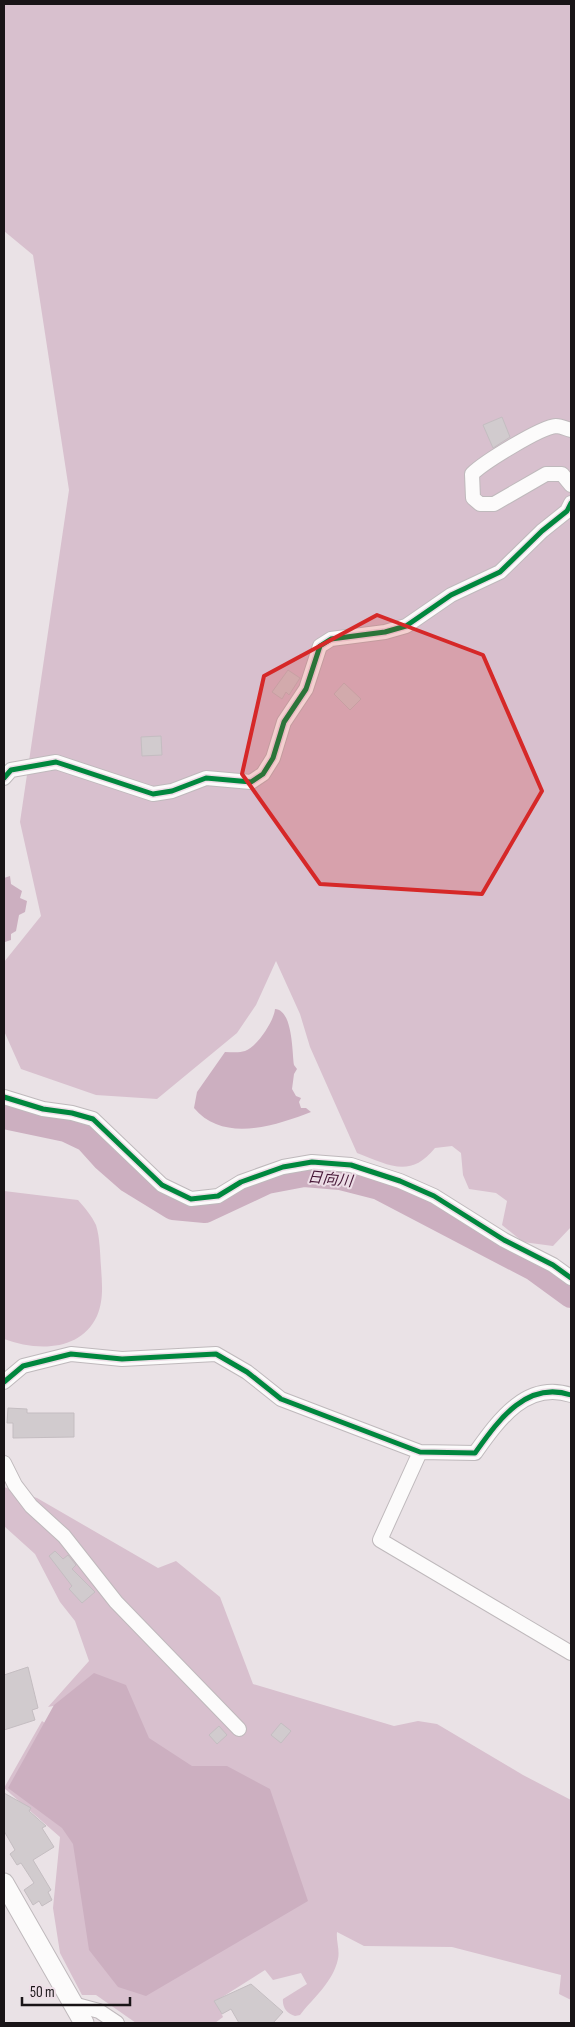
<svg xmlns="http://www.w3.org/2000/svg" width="575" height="2027" viewBox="0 0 575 2027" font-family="'Sofia Sans Condensed','Noto Sans JP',sans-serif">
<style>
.forest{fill:#d8c0ce}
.water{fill:#ccafc0}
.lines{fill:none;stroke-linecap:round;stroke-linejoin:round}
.river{stroke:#ccafc0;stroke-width:26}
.building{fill:#d1cbce;stroke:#c4bdc1}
.minor-casing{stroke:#bfb9bc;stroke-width:16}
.major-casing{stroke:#bfb9bc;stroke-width:21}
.minor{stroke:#fcfbfb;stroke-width:14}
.major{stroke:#fcfbfb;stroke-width:19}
.cycleway-casing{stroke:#eddee7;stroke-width:8}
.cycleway{stroke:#00873e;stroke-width:5}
.marked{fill:#d62828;fill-opacity:0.2;stroke:#d62828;stroke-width:4;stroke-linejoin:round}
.labels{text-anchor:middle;stroke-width:4;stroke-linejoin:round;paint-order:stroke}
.water-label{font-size:15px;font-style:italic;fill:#471837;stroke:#eddee7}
</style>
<rect width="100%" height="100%" fill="#eae2e6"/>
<path class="forest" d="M 4,4 L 571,4 L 571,1227 L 553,1246 L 523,1242 L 502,1225 L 507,1201 L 496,1193 L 469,1189 L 463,1175 L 461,1153 L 452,1146 L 435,1148 C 410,1179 389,1165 357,1153 L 310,1047 L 300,1014 L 276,961 L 256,1005 L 237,1033 L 157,1099 L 96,1095 L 21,1069 L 4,1031 L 4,962 L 41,916 L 20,822 L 69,490 L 33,255 L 4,231 Z
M 4,1191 L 78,1200 C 84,1207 92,1216 96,1225 C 100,1238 100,1253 101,1267 C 102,1283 104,1300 97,1316 C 80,1352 36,1351 4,1339 Z
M 4,1487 L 37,1498 L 158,1568 L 176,1561 L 220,1597 L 253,1684 L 394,1726 L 418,1721 L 437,1724 L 523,1775 L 571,1800 L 571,2000 L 559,1994 L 561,1975 L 452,1947 L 364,1946 L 337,1932 C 336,1942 340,1950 338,1959 C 333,1982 314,1997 300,2015 L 295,2016 C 287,2014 282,2007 283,1999 L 307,1984 L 301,1973 L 273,1980 L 265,1970 L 216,2001 L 223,2017 L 215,2023 L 136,2023 L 96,1995 L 82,1995 L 60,1953 L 53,1908 L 60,1837 L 4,1788 L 42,1721 L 51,1727 L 189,1767 L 63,1704 L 48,1707 L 89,1661 L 75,1621 L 60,1602 L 35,1554 L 4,1526 Z"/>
<path class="water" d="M 10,876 L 11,884 L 22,891 L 20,898 L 27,901 L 25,912 L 19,915 L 16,931 L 11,934 L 11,940 L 5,942 L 4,878 Z
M 275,1009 C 293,1010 292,1052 294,1065 L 297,1069 L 294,1074 L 292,1089 L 296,1096 L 301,1098 L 299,1102 L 301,1108 L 306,1108 L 311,1112 C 275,1126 223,1143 194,1108 L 197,1092 L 225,1052 C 232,1052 239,1053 245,1051 C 257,1047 274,1021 275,1009 Z
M 94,1673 L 126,1685 L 149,1738 L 192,1766 L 227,1766 L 270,1789 L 308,1901 L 146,1996 L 118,1987 L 89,1950 L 73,1844 L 62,1828 L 8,1788 L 54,1705 Z"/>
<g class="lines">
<path class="river" d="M 4,1116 L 66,1129 L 87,1139 L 105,1159 L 129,1180 L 173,1207 L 205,1210 L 267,1181 L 304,1174 L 340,1177 L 379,1187 L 534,1268 L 571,1295"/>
</g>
<path class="building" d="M 502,417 L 510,437 L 493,448 L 483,425 Z
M 288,670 L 300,678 L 289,695 L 286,692 L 282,699 L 272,692 Z
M 344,683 L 361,699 L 350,710 L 334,694 Z
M 161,736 L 162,755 L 142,756 L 141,737 Z
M 8,1408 L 27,1409 L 27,1413 L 74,1413 L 74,1437 L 13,1438 L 13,1423 L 7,1423 Z
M 55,1551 L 63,1559 L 68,1555 L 76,1565 L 72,1569 L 95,1592 L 82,1603 L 69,1589 L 72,1586 L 49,1556 Z
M 28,1667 L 38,1708 L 32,1710 L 35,1720 L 4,1730 L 4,1675 Z
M 281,1723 L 291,1731 L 281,1743 L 271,1735 Z
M 219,1726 L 227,1735 L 217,1744 L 209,1735 Z
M 4,1793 L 31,1808 L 29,1811 L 46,1826 L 42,1828 L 54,1847 L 33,1860 L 51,1890 L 48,1892 L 52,1900 L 42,1906 L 39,1901 L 33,1905 L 24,1890 L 34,1883 L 21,1863 L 17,1865 L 10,1854 L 15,1850 L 4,1831 Z
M 251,1984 L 283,2012 L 273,2023 L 239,2023 L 231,2009 L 222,2014 L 214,2001 Z"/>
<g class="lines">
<defs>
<path id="minor" d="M 571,430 C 567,429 561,426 556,426 C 541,427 484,462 472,474 L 473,498 L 480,504 L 494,504 L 546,474 L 562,474 L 571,485
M 4,778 L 11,770 L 56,762 L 153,794 L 172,791 L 206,778 L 251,782 L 263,774 L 273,758 L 284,722 L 306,689 L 320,646 L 331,639 L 385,632 L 406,626 L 451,595 L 500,572 L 542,531 L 567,511 L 571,503
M 4,1097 L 43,1109 L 72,1113 L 93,1119 L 162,1185 L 191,1199 L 218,1196 L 241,1182 L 283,1167 L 312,1162 L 351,1165 L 400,1181 L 434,1196 L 504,1240 L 553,1265 L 571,1278
M 4,1382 L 23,1366 L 71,1354 L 122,1359 L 216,1354 L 247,1372 L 281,1399 L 420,1452 L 475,1453 C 498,1421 526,1380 571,1395
M 420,1452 L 380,1540 L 571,1653
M 4,1463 L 15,1485 L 31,1506 L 64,1536 L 116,1602 L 239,1729
M 73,2004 L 99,2011 L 117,2023"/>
<path id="major" d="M 4,1883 L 84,2023"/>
</defs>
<use href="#minor" class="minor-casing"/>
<use href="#major" class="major-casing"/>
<use href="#minor" class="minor"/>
<use href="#major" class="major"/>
<defs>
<path id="cycleway" d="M 4,778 L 11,770 L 56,762 L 153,794 L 172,791 L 206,778 L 251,782 L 263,774 L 273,758 L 284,722 L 306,689 L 320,646 L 331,639 L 385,632 L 406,626 L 451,595 L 500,572 L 542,531 L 567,511 L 571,503
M 4,1097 L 43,1109 L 72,1113 L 93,1119 L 162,1185 L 191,1199 L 218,1196 L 241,1182 L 283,1167 L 312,1162 L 351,1165 L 400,1181 L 434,1196 L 504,1240 L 553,1265 L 571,1278
M 4,1382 L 23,1366 L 71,1354 L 122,1359 L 216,1354 L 247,1372 L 281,1399 L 420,1452 L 475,1453 C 498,1421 526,1380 571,1395"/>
</defs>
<use href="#cycleway" class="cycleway-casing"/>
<use href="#cycleway" class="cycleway"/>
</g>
<path class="marked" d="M 377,615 L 483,655 L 542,791 L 482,894 L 320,884 L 242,774 L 264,676 Z"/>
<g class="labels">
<g class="water-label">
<text transform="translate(330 1179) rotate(6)" y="5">日向川</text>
</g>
</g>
<rect width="575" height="2027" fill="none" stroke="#191417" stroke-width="10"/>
<path d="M22 1997v8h108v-8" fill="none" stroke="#191417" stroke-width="2.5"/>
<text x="30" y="1997" font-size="15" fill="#191417" stroke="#eddee7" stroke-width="4" paint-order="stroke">50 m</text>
</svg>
